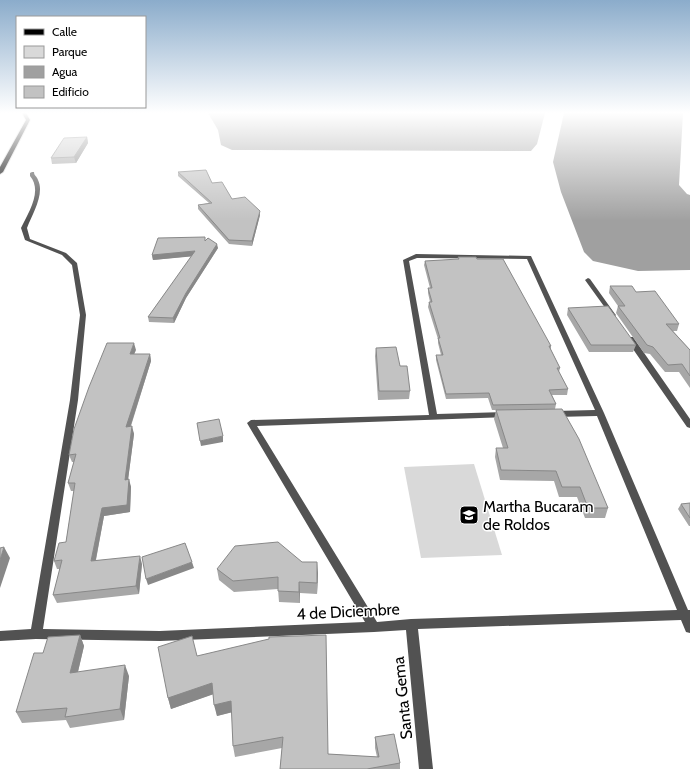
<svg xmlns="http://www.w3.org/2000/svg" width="690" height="769" viewBox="0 0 690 769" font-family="Cabin,sans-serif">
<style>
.green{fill:#d9d9d9}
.water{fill:#a0a0a0}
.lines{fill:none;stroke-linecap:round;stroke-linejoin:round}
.primary-casing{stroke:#dbdbdb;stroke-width:2}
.minor{fill:#525252;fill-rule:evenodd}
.primary{fill:#000;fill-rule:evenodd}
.wall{fill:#a7a7a7}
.shaded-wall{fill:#888}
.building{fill:#c2c2c2;stroke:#888}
.labels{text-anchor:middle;stroke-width:3;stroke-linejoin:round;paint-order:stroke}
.near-poi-label{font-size:16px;fill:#000;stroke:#fff;text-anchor:start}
.near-street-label{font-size:16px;fill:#000;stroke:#fff}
</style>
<rect width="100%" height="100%" fill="#fff"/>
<path class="green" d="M 474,464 L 502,555 L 421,558 L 404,467 Z"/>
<path class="water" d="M 208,113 L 545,113 L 537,144 L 531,151 L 232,150 L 221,145 L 218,130 Z
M 564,113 L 683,113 L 679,185 L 687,194 L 690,195 L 690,270 L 638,271 L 593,261 L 584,252 L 561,192 L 553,162 Z"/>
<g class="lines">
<defs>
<path id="primary" d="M 22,113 L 26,113 L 30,120 L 3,172 L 0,174 L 0,167 L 26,120 Z"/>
</defs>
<use href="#primary" class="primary-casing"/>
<path class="minor" d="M 32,172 L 34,172 C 34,176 37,176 38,180 C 45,194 32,215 27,228 L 30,239 L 66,253 L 77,263 L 86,315 L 78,400 L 43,629 L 160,631 L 365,622 L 247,423 L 251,420 L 429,415 L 403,260 L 416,254 L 531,256 L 604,413 L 688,610 L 690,610 L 690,633 L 686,632 L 681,620 L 418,629 L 433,769 L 419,769 L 406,630 L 374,632 L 160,641 L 36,639 L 0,641 L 0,631 L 31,629 L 70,400 L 80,315 L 72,265 L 62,255 L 25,240 L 21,228 C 28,213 43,191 30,176 L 30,173 ZM 417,258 L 527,259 L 595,410 L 555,411 L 551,414 L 555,417 L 597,416 L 677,610 L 411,619 L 377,622 L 257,426 L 508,417 L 509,415 L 505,412 L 437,414 L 409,261 Z
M 588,278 L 590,279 L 615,314 L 616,315 L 615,316 L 611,316 L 585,280 Z
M 627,337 L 633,337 L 690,419 L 690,428 L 687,427 L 626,339 Z"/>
<use href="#primary" class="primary"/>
</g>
<path class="wall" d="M 87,137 L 88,143 L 76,163 L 52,164 L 51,158 Z
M 178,172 L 212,183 L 232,199 L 260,215 L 252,246 L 229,244 L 198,209 L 198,205 L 209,203 L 178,176 Z
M 206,241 L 218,248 L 186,298 L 174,323 L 149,322 L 148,317 L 192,256 L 153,260 L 152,255 Z
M 458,257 L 477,259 L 551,346 L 551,350 L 560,368 L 559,372 L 568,389 L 567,395 L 552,395 L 556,404 L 555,409 L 608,508 L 605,518 L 585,518 L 577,497 L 559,497 L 554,481 L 500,480 L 495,457 L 496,448 L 503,448 L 494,419 L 496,410 L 492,410 L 488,398 L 446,399 L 436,360 L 436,355 L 441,355 L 438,343 L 438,339 L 428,307 L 429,302 L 430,302 L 428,293 L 428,288 L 430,288 L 424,265 L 425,261 L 458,260 Z
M 610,286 L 636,292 L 679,324 L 677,331 L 673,331 L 690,350 L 690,388 L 679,372 L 665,372 L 650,354 L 644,353 L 616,313 L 618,306 L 609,293 Z
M 568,308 L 636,345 L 633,352 L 589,352 L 567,315 Z
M 376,348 L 400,366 L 410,391 L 409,399 L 378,400 L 375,356 Z
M 136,350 L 134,354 L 150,354 L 151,361 L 131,426 L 134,434 L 128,479 L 131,487 L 130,512 L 104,516 L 96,560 L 142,564 L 139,594 L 57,603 L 53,595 L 60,569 L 57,569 L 54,561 L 66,542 L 74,491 L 71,491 L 68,483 L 74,462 L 72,462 L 69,455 Z
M 690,503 L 690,526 L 689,526 L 678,509 L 681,504 Z
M 302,562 L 318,573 L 317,594 L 300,593 L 300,603 L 279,602 L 278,589 L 234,592 L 219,580 L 217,569 Z
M 80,635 L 84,646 L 78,672 L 129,676 L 124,720 L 70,728 L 66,720 L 22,723 L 16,712 L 43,653 Z
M 197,656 L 328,754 L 377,757 L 375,748 L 375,737 L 400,763 L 400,769 L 280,769 L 282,748 L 235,757 L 233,746 L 232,712 L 217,716 L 213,694 L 171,709 L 168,698 Z"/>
<path class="shaded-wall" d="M 87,137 L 88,143 L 76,163 L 74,157 Z
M 260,211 L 260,215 L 252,246 L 252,241 Z
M 217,244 L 218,248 L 186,298 L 174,323 L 173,318 L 186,293 Z
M 195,251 L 196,256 L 153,260 L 152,255 Z
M 134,343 L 136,350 L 131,361 L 130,354 Z
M 150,354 L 151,361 L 128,434 L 126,427 Z
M 132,426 L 134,434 L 127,488 L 125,480 Z
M 223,436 L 223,442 L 201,446 L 200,441 Z
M 129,479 L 131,487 L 130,512 L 104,516 L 94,569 L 91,561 L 102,508 Z
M 4,547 L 10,558 L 0,588 L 0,560 Z
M 140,556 L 142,564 L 139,594 L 136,586 Z
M 192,562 L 194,568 L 148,585 L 146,579 Z
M 317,562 L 318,573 L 317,594 Z
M 299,582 L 300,593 L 300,603 L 299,592 Z
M 80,635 L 84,646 L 75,684 L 70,673 Z
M 125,665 L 129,676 L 124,720 L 120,709 Z
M 212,683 L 214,694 L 171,709 L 168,698 Z
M 231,701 L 233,712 L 217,716 L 214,705 Z"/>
<path class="building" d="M 87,137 L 74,157 L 51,158 L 64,138 Z
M 206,170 L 212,183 L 222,182 L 232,199 L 245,197 L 260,211 L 252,241 L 229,240 L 198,205 L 212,203 L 178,172 Z
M 205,237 L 205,241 L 208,238 L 217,244 L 186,293 L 173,318 L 148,317 L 195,251 L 152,255 L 158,238 Z
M 458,257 L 476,257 L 477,259 L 503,259 L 551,346 L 549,346 L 560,368 L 557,368 L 568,389 L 549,390 L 556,404 L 493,405 L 489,393 L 446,394 L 436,355 L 443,355 L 438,338 L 440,338 L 429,302 L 432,302 L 428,288 L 432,288 L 425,261 L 459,259 Z
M 610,286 L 632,286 L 636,292 L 655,291 L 679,324 L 666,324 L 690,350 L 690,376 L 682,364 L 668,365 L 653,347 L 647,345 L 618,306 L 625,306 Z
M 608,306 L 636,345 L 591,345 L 568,308 Z
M 107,343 L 134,343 L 130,354 L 150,354 L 126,427 L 132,426 L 125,480 L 129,479 L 127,505 L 102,508 L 91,561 L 140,556 L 136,586 L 53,595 L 62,560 L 54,561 L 59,543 L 66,542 L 75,483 L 68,483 L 76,454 L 69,455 L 74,429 L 89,387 Z
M 396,347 L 400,366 L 407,366 L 410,391 L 379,391 L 376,348 Z
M 562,409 L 579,439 L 608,508 L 588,508 L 580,487 L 562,487 L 556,471 L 501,470 L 496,448 L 508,448 L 496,410 Z
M 219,419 L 223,436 L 200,441 L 197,423 Z
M 690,503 L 690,518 L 681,504 Z
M 278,542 L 302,562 L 317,562 L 317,583 L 299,582 L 299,592 L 278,591 L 278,577 L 233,581 L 217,569 L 235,546 Z
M 185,543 L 192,562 L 146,579 L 142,557 Z
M 4,547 L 0,560 L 0,548 Z
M 80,635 L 70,673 L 125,665 L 120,709 L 65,717 L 67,708 L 16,712 L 34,653 L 43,653 L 48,637 Z
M 326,635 L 328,754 L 379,757 L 375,737 L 394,734 L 400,763 L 367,769 L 280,769 L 283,737 L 233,746 L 231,701 L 214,705 L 212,683 L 168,698 L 158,647 L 192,636 L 197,656 L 269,639 L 269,637 Z"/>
<linearGradient id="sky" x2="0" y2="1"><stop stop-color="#8baccb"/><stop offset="0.51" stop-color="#fff"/><stop offset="1" stop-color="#fff" stop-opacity="0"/></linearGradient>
<rect width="690" height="221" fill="url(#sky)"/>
<defs>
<symbol id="school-square" viewBox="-11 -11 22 22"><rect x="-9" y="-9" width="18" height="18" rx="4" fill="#000" stroke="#fff"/><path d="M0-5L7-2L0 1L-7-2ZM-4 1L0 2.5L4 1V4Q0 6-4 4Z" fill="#fff"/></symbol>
</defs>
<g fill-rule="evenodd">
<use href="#school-square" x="458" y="504" width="22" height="22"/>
</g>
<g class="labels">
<g class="near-poi-label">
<text x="483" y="512">Martha Bucaram<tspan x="483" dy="18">de Roldos</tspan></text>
</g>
<g class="near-street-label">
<text transform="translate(348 611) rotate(-3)" y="6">4 de Diciembre</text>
<text transform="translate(402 698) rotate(-96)" y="6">Santa Gema</text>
</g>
</g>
<rect x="16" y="16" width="130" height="92" fill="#ffffff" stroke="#999999"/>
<rect x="24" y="29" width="20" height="6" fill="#000000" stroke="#999999"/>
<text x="52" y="36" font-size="12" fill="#000000">Calle</text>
<rect x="24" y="46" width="20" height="12" fill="#d9d9d9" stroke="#999999"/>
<text x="52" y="56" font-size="12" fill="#000000">Parque</text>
<rect x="24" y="66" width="20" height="12" fill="#a0a0a0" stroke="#999999"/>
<text x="52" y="76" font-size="12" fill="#000000">Agua</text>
<rect x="24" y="86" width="20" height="12" fill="#c2c2c2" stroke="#999999"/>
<text x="52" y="96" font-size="12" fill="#000000">Edificio</text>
</svg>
